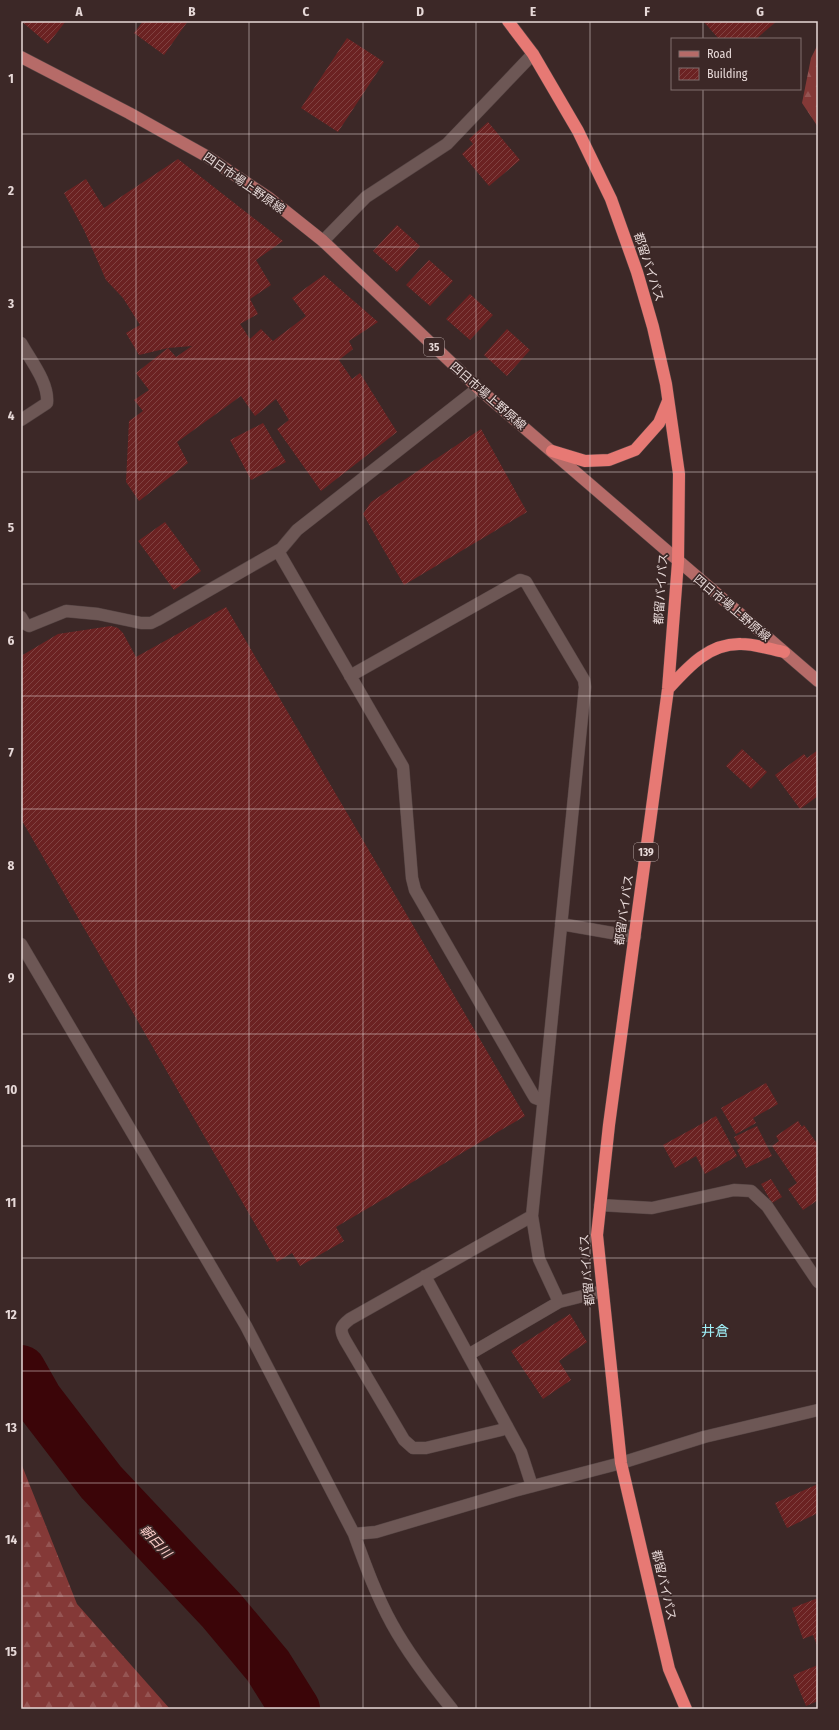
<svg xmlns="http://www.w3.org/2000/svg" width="839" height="1730" viewBox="0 0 839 1730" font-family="'Fira Sans Condensed','Noto Sans JP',sans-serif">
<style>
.forest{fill:url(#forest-firs)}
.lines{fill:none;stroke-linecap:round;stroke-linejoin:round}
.river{stroke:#3b0508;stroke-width:50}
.building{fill:url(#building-hatch);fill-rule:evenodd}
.lane-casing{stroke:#554443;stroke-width:13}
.street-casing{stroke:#554443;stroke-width:13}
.primary-casing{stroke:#554443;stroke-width:13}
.highway-casing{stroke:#554443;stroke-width:13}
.lane{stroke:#6d5755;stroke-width:12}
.street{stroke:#6d5755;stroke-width:12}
.primary{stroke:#b66b68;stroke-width:12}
.highway{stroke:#e77974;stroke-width:12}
.grid{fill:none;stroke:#e7d9d8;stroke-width:1;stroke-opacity:0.55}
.labels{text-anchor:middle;stroke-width:3.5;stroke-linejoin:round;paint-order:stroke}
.shield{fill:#3c2827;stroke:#b4a4a3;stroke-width:1}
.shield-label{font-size:11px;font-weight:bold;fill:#e7d9d8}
.street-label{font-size:12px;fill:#e7d9d8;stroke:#3c2827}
.water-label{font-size:13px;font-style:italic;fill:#fecfcb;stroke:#3c2827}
.quarter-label{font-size:14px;fill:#a0f1f9;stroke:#3c2827}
.neatline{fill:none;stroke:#e7d9d8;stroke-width:1.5}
.grid-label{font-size:13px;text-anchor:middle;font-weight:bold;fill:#e7d9d8}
</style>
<defs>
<pattern id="forest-firs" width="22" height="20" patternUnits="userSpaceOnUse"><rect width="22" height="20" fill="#843937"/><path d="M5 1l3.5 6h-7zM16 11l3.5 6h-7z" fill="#955553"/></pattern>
<pattern id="building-hatch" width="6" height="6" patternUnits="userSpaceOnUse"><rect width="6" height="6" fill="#6b2222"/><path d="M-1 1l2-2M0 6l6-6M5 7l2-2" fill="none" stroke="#804241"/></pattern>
</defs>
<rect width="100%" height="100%" fill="#3c2827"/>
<path class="forest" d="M 818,44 L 818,127 L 802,103 L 811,58 Z
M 21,1463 L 77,1604 L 170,1709 L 21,1709 Z"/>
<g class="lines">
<path class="river" d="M 21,1370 L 38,1400 L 101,1482 L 222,1611 L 268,1666 L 295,1709"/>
</g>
<path class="building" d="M 21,21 L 66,21 L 48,44 Z
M 143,21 L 188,21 L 164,55 L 134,33 Z
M 703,21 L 777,21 L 756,39 L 719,39 Z
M 347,38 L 384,62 L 338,132 L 301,108 Z
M 488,122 L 520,160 L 489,186 L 462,154 L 473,144 L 469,139 Z
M 178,159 L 283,241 L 256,260 L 271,285 L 250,299 L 258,314 L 240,324 L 250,339 L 261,329 L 273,341 L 306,316 L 292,298 L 324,275 L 378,322 L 349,341 L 353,349 L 339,360 L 352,379 L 360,373 L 397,432 L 321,491 L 277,429 L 289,420 L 276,399 L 255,416 L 241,396 L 177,442 L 188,463 L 139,501 L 126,482 L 129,421 L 143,411 L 134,400 L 149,390 L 136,373 L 168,348 L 139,355 L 126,333 L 140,325 L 123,298 L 106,280 L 84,230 L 64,193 L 86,179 L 104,208 ZM 192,346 L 176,357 L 168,348 Z
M 397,225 L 420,246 L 397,272 L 373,251 Z
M 429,260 L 453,281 L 430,306 L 406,285 Z
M 470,294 L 493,315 L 470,340 L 446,319 Z
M 507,329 L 530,350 L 507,376 L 484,355 Z
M 263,423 L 286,462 L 251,480 L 230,440 Z
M 481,429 L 527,512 L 404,585 L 363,514 L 371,502 Z
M 165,522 L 201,571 L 174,590 L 138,541 Z
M 226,607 L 525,1116 L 336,1227 L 344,1241 L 300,1266 L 292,1253 L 277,1262 L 21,819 L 21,656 L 58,634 L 111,626 L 118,628 L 123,633 L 136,657 Z
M 742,749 L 767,772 L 751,789 L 726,766 Z
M 818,750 L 818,796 L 800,809 L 775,775 L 804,754 L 807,758 Z
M 766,1083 L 778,1104 L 753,1118 L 756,1123 L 736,1134 L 721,1108 Z
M 716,1116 L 737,1156 L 705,1174 L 696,1156 L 675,1168 L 663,1145 Z
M 798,1121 L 802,1127 L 804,1125 L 818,1145 L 818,1200 L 803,1210 L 788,1189 L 797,1183 L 772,1146 L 779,1141 L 776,1136 Z
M 757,1126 L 772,1156 L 746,1168 L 737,1150 L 740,1148 L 734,1137 Z
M 771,1179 L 782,1197 L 772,1203 L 761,1184 Z
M 570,1314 L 587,1342 L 559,1361 L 571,1380 L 543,1399 L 511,1351 Z
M 818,1484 L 818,1513 L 787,1528 L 775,1503 Z
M 818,1598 L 818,1648 L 813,1635 L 803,1639 L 792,1608 Z
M 818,1665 L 818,1701 L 806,1706 L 793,1675 Z"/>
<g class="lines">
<defs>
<path id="lane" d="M 278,551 L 403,767 L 412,878 L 415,890 L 532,1093 L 535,1098 L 543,1101
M 21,617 L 25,624 L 29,626 L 66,611 L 98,614 L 141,623 L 151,623 L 157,620 L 281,549 L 297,530 L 478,388
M 350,676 L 520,580 L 526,582 L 530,589 L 584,680 L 585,687 L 532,1216 L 539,1259 L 559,1302
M 561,924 L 635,937
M 425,1276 L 521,1452 L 532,1486
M 468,1355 L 559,1302 L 603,1291
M 507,1426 L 501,1430 L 426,1448 L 413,1448 L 404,1440 L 345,1340 C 339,1329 341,1326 350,1319 L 532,1216"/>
<path id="street" d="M 323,241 L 366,197 L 447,144 L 533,54
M 21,343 C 31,361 49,383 47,403 L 21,420
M 21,944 L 246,1326 L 354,1534 L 376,1532 L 514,1491 L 621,1463 L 704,1437 L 818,1410
M 600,1205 L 652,1208 L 734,1190 L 751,1191 L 767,1206 L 818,1282
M 354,1534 C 365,1564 376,1595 392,1624 C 409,1655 430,1682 452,1709"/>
<path id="primary" d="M 21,57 L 129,113 L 208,157 L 269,198 L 323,241 L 478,388 L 818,681"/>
<path id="highway" d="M 508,21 L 533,54 L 578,131 L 611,199 L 637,272 L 653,327 L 666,384 L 679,474 L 678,562 L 668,689 L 609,1125 L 597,1235 L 621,1463 L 669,1669 L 686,1709
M 552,451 L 585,461 L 609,460 L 635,450 L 659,423 L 668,401
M 668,689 C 688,667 709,643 741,644 C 755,644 770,649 784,652"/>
</defs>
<use href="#lane" class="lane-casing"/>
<use href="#street" class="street-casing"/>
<use href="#primary" class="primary-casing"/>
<use href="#highway" class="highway-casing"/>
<use href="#lane" class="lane"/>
<use href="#street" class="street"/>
<use href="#primary" class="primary"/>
<use href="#highway" class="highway"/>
</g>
<path class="grid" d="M 136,21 L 136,1709M 249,21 L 249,1709M 363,21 L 363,1709M 476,21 L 476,1709M 590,21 L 590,1709M 703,21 L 703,39M 703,89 L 703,1709M 21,134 L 818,134M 21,247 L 818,247M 21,359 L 818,359M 21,472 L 818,472M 21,584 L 818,584M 21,696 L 818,696M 21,809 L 818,809M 21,921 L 818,921M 21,1034 L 818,1034M 21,1146 L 818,1146M 21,1258 L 818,1258M 21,1371 L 818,1371M 21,1483 L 818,1483M 21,1596 L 818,1596"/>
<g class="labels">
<g class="shield">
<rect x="424" y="338" width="20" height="18" rx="3"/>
<rect x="634" y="843" width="24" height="18" rx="3"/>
</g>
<g class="shield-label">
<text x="434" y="351">35</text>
<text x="646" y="856">139</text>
</g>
<g class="street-label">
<text transform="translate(244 183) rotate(35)" y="4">四日市場上野原線</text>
<text transform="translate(649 267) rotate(72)" y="4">都留バイパス</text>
<text transform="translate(488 396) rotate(41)" y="4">四日市場上野原線</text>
<text transform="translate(661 589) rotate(-86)" y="4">都留バイパス</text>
<text transform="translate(732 608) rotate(40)" y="4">四日市場上野原線</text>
<text transform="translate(624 910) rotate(-82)" y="4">都留バイパス</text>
<text transform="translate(587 1270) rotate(-95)" y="4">都留バイパス</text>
<text transform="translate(664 1585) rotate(77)" y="4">都留バイパス</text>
</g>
<g class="water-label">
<text transform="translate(156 1541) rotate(47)" y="5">朝日川</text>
</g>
<g class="quarter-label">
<text x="715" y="1336">井倉</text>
</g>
</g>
<rect width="839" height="1730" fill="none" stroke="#3c2827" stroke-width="44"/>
<rect x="671" y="38" width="130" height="52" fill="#3c2827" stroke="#806f6e"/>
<rect x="679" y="51" width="20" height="6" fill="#b66b68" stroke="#806f6e"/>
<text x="707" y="58" font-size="12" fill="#e7d9d8">Road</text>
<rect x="679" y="68" width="20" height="12" fill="url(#building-hatch)" stroke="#806f6e"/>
<text x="707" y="78" font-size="12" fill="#e7d9d8">Building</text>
<rect x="22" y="22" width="795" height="1686" class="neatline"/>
<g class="grid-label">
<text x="79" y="16">A</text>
<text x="192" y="16">B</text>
<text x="306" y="16">C</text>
<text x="420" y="16">D</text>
<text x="533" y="16">E</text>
<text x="647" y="16">F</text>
<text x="760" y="16">G</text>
<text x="11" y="83">1</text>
<text x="11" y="195">2</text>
<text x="11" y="308">3</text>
<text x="11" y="420">4</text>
<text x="11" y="532">5</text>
<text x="11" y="645">6</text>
<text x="11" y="757">7</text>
<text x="11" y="870">8</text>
<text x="11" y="982">9</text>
<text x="11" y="1094">10</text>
<text x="11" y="1207">11</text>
<text x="11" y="1319">12</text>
<text x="11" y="1432">13</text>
<text x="11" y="1544">14</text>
<text x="11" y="1656">15</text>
</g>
</svg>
